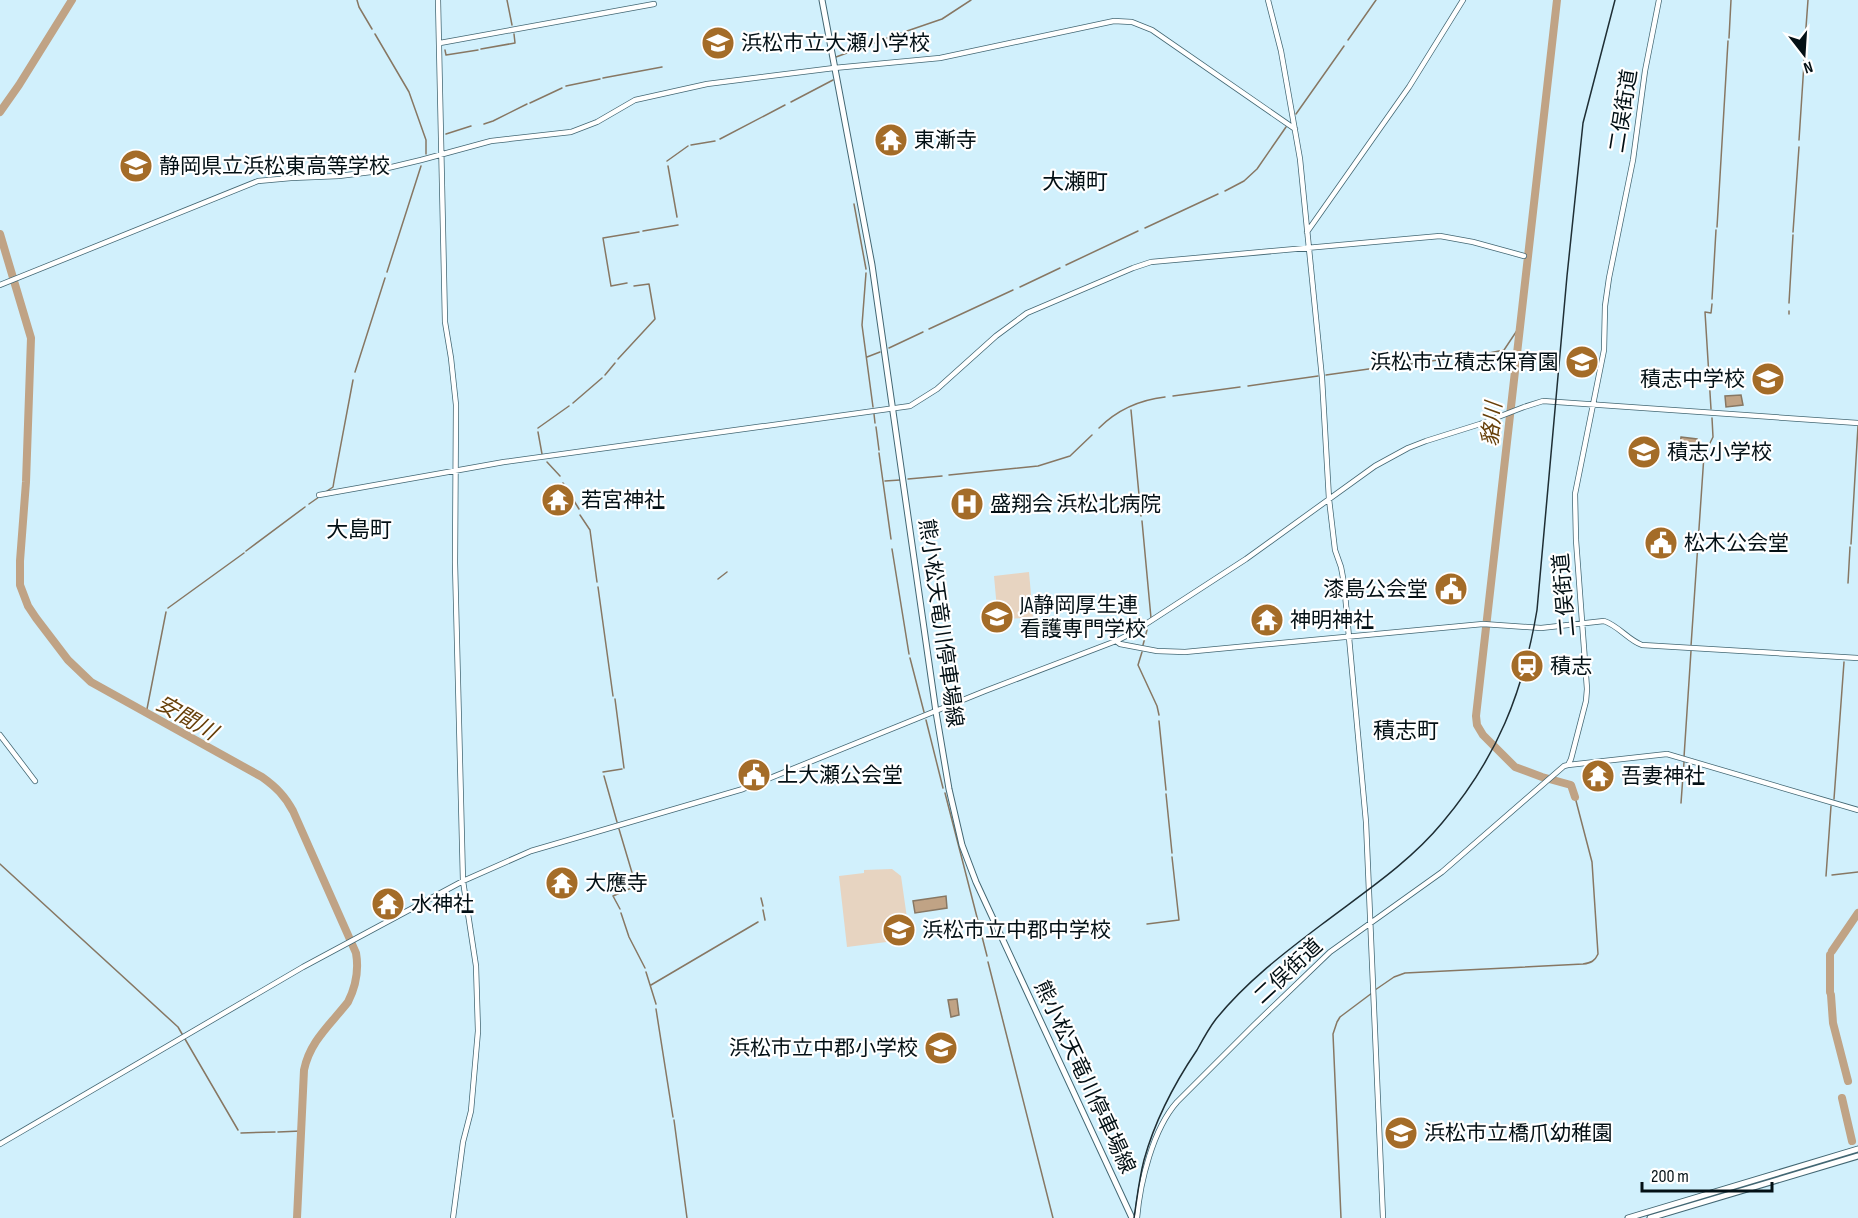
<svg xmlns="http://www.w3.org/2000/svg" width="1858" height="1218" viewBox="0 0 1858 1218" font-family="'Sofia Sans Condensed','Noto Sans JP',sans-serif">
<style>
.green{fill:#e7d4c1}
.water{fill:#c0a385;stroke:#877763;stroke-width:1.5}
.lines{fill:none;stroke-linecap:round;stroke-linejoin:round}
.stream{stroke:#877763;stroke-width:1.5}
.river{stroke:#c0a385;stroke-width:8}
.minor-casing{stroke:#436773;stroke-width:6}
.major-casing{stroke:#436773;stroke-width:7}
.minor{stroke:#fff;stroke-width:4.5}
.major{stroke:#fff;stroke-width:5}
.rail{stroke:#1f2e34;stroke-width:1.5}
.labels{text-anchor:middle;stroke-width:4.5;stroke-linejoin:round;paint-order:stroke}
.poi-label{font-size:21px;fill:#031015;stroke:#fff;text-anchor:start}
.street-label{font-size:21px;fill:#031015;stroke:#fff}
.neighbourhood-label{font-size:22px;fill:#031015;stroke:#fff}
.water-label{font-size:22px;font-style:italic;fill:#663f09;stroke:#fff}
</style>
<rect width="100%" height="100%" fill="#d1f0fc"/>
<path class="green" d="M 1029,572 L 1033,617 L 998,620 L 994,576 Z
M 892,869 L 901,876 L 910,939 L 847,947 L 839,876 L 864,873 L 864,870 Z"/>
<path class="water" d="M 1741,395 L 1743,405 L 1726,407 L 1725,396 Z
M 1681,437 L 1697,439 L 1696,448 L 1680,447 Z
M 946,896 L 947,908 L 915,913 L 913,901 Z
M 957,999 L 959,1015 L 951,1017 L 948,1000 Z"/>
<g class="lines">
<path class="stream" d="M 357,0 L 359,7 L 372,29
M 507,0 L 512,25
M 907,31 L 942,19 L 971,0
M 375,34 L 409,92 L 426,140 L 426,154
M 1729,38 L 1731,0
M 1348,40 L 1376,0
M 1805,41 L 1808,0
M 481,49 L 515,43 L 514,34
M 445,50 L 446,55 L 478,50
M 836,57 L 901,33
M 603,78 L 662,67
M 566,86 L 600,79
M 791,102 L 833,80
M 530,103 L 562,88
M 1296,114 L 1344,46
M 484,124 L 493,121 L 527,104
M 446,134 L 471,126
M 720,139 L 785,105
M 1799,140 L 1805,48
M 691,145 L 715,141
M 667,161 L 688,146
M 668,166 L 677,217
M 1225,191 L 1244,181 L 1257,169 L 1286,127
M 854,204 L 866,269
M 1717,227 L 1728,41
M 1145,228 L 1218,194
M 643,231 L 678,225
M 1793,232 L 1799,147
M 1066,265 L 1138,231
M 387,272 L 421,166
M 866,273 L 862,325 L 873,407
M 627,283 L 611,286 L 603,238 L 639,232
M 1020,287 L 1060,268
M 1712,299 L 1716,230
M 1789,303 L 1793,235
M 1789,314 L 1789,311
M 929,329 L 1013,290
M 889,348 L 923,332
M 1479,355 L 1504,350 L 1520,326
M 867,357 L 880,352
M 618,359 L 655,319 L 649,284 L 634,286
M 1404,365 L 1472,355
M 355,372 L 385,278
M 605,375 L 615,363
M 1326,375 L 1397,365
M 1248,386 L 1318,376
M 1173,396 L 1240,387
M 573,403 L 602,378
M 1711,409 L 1705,312 L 1711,313 L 1712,304
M 1131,410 L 1141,516
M 874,414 L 875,423
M 876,427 L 879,450
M 538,428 L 569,406
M 1099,428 C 1118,409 1139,400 1165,397
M 538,432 L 542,454
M 879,453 L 891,539
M 547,462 L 560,476
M 949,475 L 1038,466 L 1070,456 L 1092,435
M 908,479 L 942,476
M 885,481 L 900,480
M 563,483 L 579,509
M 327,491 L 333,487 L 334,481 L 353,380
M 309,504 L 319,497
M 580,515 L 590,530 L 597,582
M 1142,521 L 1151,618
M 1851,544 L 1858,426
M 892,549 L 909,654
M 246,551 L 305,507
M 718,579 L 727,572
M 1848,583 L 1850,547
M 598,587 L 613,696
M 168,608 L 244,553
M 1143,645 L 1147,630
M 1691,646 L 1704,455 L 1713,437 L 1712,418
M 1142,652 L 1138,665 L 1157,706 L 1159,715
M 910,658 L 924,712
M 615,699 L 624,768
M 146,714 L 166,612
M 926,720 L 943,788
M 1159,721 L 1166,790
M 1684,757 L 1691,651
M 603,772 L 622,769
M 604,776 L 617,822
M 945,793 L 987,956
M 1166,794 L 1172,853
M 1834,799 L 1844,662
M 1681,803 L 1684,762
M 619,829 L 636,886 L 613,896 L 620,909
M 0,864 L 178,1027 L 238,1130
M 1832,875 L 1858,872
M 1826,876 L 1831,806
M 761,898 L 763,906
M 763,910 L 765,920
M 621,913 L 629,937 L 645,968
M 1147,924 L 1179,920 L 1172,857
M 988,962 L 1053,1218
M 646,972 L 656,1004
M 651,985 L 758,922
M 1375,990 L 1394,977 L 1405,973 L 1583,964 C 1591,963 1595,961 1598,954 L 1592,862 L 1575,797
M 656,1009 L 673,1117
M 674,1120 L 687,1218
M 278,1132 L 301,1131
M 241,1133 L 275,1132
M 1341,1218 L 1333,1034 L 1337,1022 L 1340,1017 L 1372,993"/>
<path class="river" d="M 1557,0 L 1476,716 L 1477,725 L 1483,735 L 1515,767 L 1542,777 L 1571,785 L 1575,797
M 0,112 L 19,85 L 72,0
M 0,234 L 31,338 L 26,482 L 20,561 L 20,585 L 28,606 L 36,618 L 68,660 L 91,682 L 262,777 C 276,787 285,796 293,811 L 356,953 C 359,970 356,986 348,1002 C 330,1025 310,1041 304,1070 L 297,1218
M 1832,951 L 1858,913
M 1830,955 L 1830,992
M 1831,995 L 1833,1023 L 1848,1081
M 1842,1098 L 1852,1141"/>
<defs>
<path id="minor" d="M 438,0 L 445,322 L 451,358 L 456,405 L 455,563 L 463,881 L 476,966 L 478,1031 L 471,1111 L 463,1142 L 453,1218
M 1268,0 L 1281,51 L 1300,159 L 1322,378 L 1329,499 L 1335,550 L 1341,567 L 1344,583 L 1366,822 L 1383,1218
M 440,43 L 654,4
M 1307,232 L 1409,87 L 1463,0
M 0,285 L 258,181 L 291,178 L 339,176 L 371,172 L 421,160 L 491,141 L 571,132 L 597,122 L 635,100 L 707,84 L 834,68 L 940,58 L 1114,21 L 1132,22 L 1152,30 L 1295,129
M 319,495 L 504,462 L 910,406 L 937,389 L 996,336 L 1027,313 L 1133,268 L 1151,262 L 1440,236 L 1473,242 L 1524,256
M 1116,641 L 1120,644 L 1157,651 L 1185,652 L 1483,624 L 1541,628 L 1604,621 C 1619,626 1628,640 1642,645 L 1858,658
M 0,735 L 35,781
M 1568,765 L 1667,754 L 1858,810
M 0,1144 L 303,967 L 463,881 L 531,851 L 743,789 L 985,691 L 1116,641 L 1132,633 L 1246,559 L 1375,466 L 1408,448 L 1426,441 L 1480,424 L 1524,407 L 1543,401 L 1858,423
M 1137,1218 C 1140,1182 1153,1129 1177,1102 L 1253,1026 L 1330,952 L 1442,872 L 1564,766 L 1568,765 L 1571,759 L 1586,701 L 1587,689 L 1576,540 L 1575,494 L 1604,350 L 1605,306 L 1609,278 L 1633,160 L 1645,71 L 1659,0"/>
<path id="major" d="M 822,0 L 872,265 L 936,712 L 949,789 L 962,845 L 976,882 L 1132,1218
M 1628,1218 L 1858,1149
M 1650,1218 L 1858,1156"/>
</defs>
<use href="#minor" class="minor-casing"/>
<use href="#major" class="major-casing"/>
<use href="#minor" class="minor"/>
<use href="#major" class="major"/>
<path class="rail" d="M 1134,1218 C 1137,1199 1139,1179 1144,1160 C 1155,1120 1174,1084 1197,1050 C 1203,1039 1209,1028 1216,1019 C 1246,982 1284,953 1321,925 C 1363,893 1409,863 1442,823 C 1497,758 1523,693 1537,610 L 1567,276 L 1583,123 L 1615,0"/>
</g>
<defs>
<symbol id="school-disc" viewBox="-11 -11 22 22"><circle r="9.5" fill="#a46c28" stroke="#fff"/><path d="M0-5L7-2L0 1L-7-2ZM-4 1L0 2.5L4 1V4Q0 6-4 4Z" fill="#fff"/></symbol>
<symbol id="temple-disc" viewBox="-11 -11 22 22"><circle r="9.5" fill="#a46c28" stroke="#fff"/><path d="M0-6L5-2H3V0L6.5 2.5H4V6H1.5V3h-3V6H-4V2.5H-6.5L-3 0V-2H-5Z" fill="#fff"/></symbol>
<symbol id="hospital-disc" viewBox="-11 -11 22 22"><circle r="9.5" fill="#a46c28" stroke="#fff"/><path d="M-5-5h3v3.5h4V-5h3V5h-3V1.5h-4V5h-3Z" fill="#fff"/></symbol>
<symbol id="civic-disc" viewBox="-11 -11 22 22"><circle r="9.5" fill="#a46c28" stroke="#fff"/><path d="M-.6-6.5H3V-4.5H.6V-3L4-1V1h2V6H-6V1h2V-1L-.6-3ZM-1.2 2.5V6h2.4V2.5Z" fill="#fff"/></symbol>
<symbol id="university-disc" viewBox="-11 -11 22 22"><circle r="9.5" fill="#a46c28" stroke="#fff"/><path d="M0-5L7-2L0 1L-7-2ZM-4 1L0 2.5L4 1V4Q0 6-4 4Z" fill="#fff"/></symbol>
<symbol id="station-disc" viewBox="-11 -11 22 22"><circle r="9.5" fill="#a46c28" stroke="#fff"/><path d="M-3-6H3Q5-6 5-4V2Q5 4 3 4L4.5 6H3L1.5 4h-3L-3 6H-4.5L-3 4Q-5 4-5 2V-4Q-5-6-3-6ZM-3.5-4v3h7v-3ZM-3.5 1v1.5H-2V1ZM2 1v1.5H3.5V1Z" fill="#fff"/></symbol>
</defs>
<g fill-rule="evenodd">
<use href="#school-disc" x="699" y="24" width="38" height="38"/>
<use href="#temple-disc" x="872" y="121" width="38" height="38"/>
<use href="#school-disc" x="117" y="147" width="38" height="38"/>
<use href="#school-disc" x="1563" y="343" width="38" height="38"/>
<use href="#school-disc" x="1749" y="360" width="38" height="38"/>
<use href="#school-disc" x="1625" y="433" width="38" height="38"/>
<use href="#temple-disc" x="539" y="481" width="38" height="38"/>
<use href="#hospital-disc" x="948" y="485" width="38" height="38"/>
<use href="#civic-disc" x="1642" y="524" width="38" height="38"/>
<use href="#civic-disc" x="1432" y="570" width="38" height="38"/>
<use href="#university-disc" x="978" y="598" width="38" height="38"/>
<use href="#temple-disc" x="1248" y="601" width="38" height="38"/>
<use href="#station-disc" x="1508" y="647" width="38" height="38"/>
<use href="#civic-disc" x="735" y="756" width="38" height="38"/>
<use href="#temple-disc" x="1579" y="757" width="38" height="38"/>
<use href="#temple-disc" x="543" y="864" width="38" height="38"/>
<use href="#temple-disc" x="369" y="885" width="38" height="38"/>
<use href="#school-disc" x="880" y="911" width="38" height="38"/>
<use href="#school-disc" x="922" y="1029" width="38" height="38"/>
<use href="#school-disc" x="1382" y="1114" width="38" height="38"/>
</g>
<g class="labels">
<g class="poi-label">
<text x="741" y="50">浜松市立大瀬小学校</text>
<text x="914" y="147">東漸寺</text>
<text x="159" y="173">静岡県立浜松東高等学校</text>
<text x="1559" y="369" text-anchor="end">浜松市立積志保育園</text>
<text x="1745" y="386" text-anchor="end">積志中学校</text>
<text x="1667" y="459">積志小学校</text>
<text x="581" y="507">若宮神社</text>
<text x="990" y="511">盛翔会 浜松北病院</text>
<text x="1684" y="550">松木公会堂</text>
<text x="1428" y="596" text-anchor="end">漆島公会堂</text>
<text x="1020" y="612">JA静岡厚生連<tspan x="1020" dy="24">看護専門学校</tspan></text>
<text x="1290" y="627">神明神社</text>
<text x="1550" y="673">積志</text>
<text x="777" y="782">上大瀬公会堂</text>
<text x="1621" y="783">吾妻神社</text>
<text x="585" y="890">大應寺</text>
<text x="411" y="911">水神社</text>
<text x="922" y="937">浜松市立中郡中学校</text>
<text x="918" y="1055" text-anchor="end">浜松市立中郡小学校</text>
<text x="1424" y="1140">浜松市立橋爪幼稚園</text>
</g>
<g class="street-label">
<text transform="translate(1623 111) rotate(-81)" y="7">二俣街道</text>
<text transform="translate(1564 595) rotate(-95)" y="7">二俣街道</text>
<text transform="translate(941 623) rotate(82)" y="7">熊小松天竜川停車場線</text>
<text transform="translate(1288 971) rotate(-43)" y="7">二俣街道</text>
<text transform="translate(1085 1077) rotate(65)" y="7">熊小松天竜川停車場線</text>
</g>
<g class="neighbourhood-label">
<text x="1075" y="189">大瀬町</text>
<text x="359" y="537">大島町</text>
<text x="1406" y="738">積志町</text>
</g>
<g class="water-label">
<text transform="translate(1491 424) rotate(-84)" y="8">貉川</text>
<text transform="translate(187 717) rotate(30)" y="8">安間川</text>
</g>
</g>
<g transform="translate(1804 54) rotate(163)" stroke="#ffffff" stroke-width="4.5" paint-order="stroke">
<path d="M0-4.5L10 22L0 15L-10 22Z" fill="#031015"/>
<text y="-9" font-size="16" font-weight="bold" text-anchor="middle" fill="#031015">N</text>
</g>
<path d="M1642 1182v9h130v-9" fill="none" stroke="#031015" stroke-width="3"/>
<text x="1651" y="1182" font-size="18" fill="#031015" stroke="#ffffff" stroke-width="4.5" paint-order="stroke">200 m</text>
</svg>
